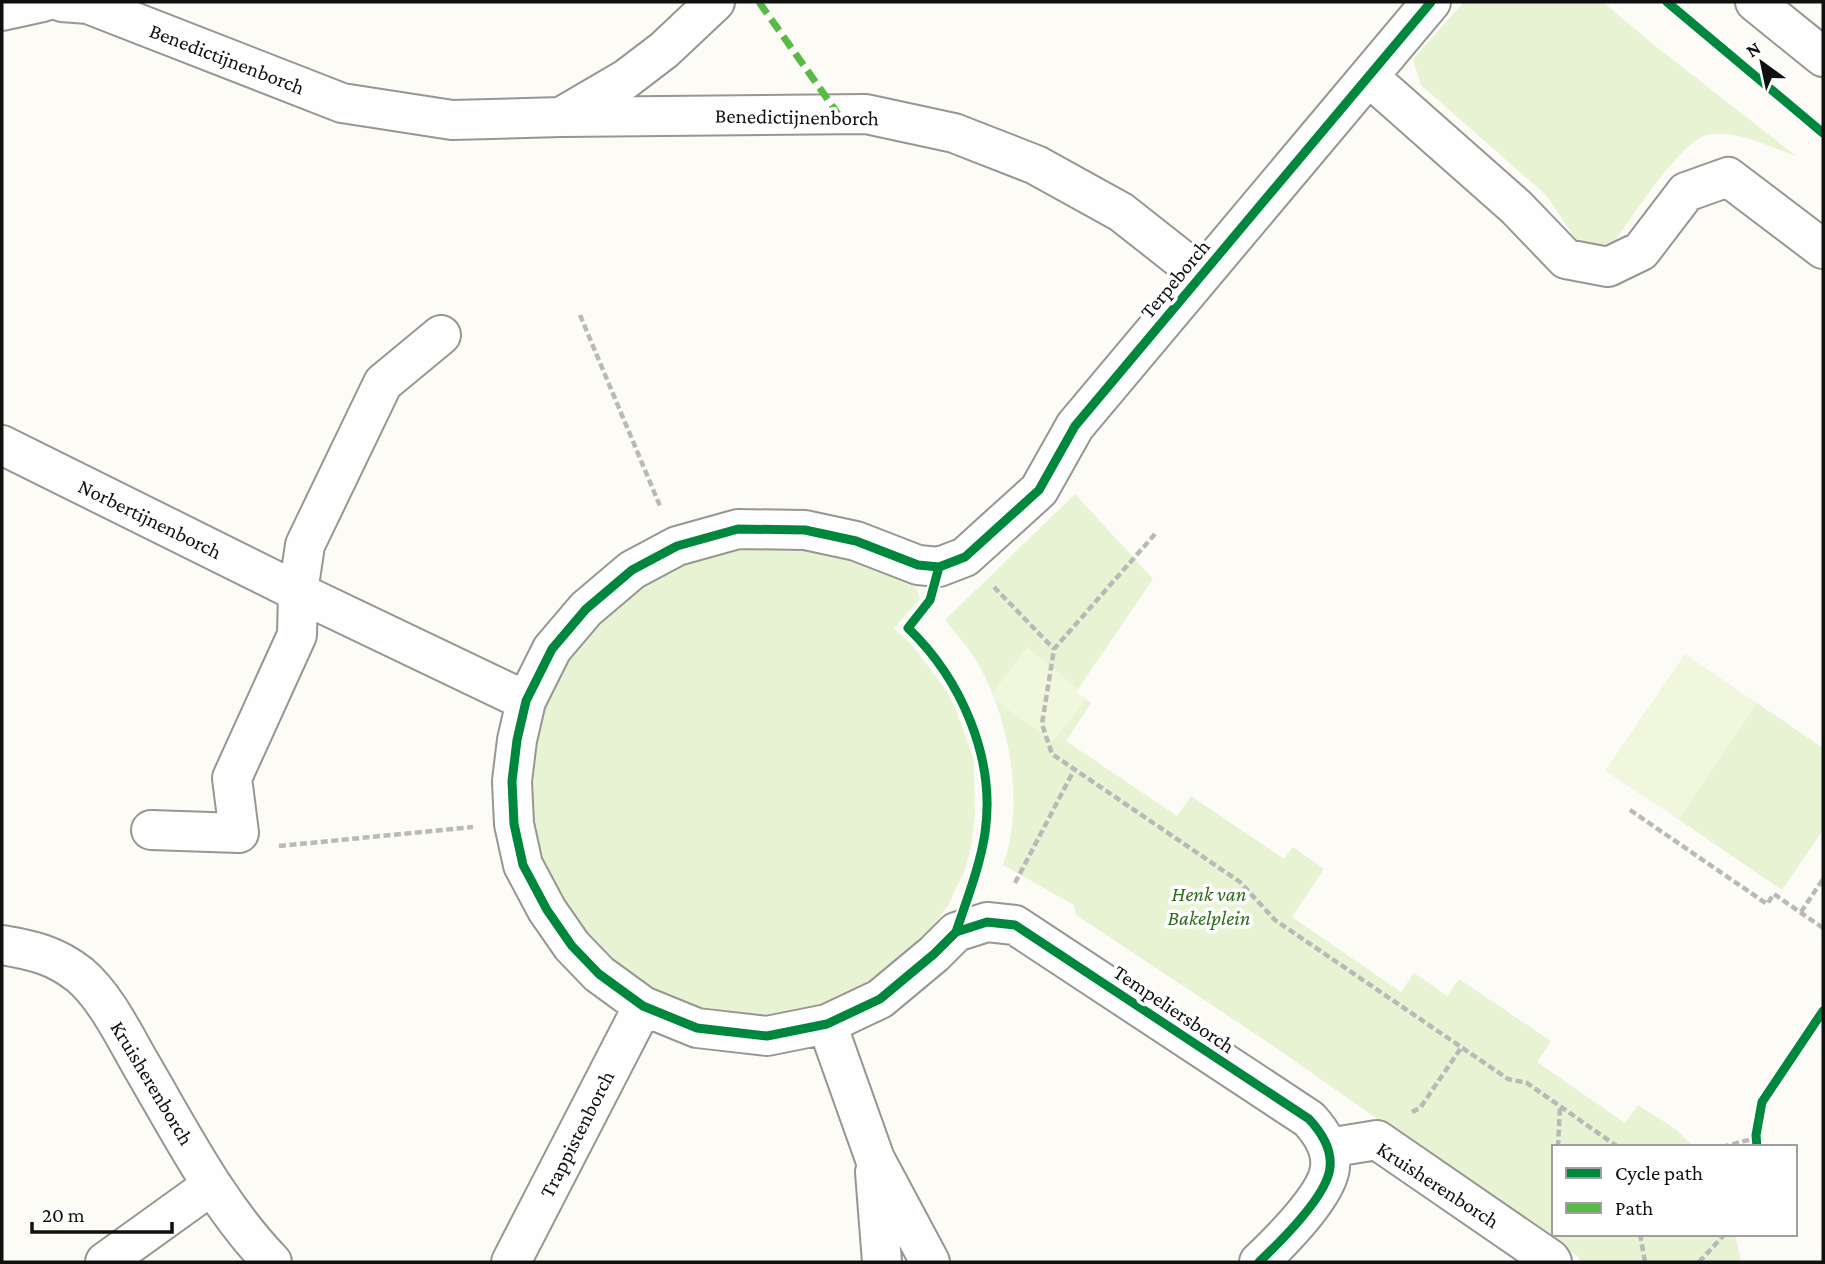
<svg xmlns="http://www.w3.org/2000/svg" width="1825" height="1264" viewBox="0 0 1825 1264" font-family="'Crimson Pro',serif">
<style>
.green{fill:#e7f3d3}
.pitch{fill:#f0f7dd}
.lines{fill:none;stroke-linecap:round;stroke-linejoin:round}
.street-casing{stroke:#969693;stroke-width:42}
.path{stroke:#b9b9b8;stroke-width:4.5;stroke-dasharray:7 3.5;stroke-linecap:butt}
.street{stroke:#fffefe;stroke-width:38}
.quiet{stroke:#58b947;stroke-width:7;stroke-dasharray:14 7;stroke-linecap:butt}
.cycleway-casing{stroke:#fff;stroke-width:13}
.cycleway{stroke:#00873e;stroke-width:9}
.labels{text-anchor:middle;stroke-width:7;stroke-linejoin:round;paint-order:stroke}
.street-label{font-size:21px;fill:#101010;stroke:#fff}
.park-label{font-size:21px;font-style:italic;fill:#2e6d1a;stroke:#fff}
</style>
<rect width="100%" height="100%" fill="#fcfbf5"/>
<path class="green" d="M 1464,2 L 1603,2 L 1654,45 L 1796,156 C 1770,147 1736,129 1707,135 C 1679,142 1628,224 1609,249 L 1578,243 L 1547,196 L 1421,85 L 1413,59 Z
M 1075,494 L 1153,579 L 1076,692 L 1091,703 L 1066,741 L 1177,816 L 1191,796 L 1284,859 L 1293,847 L 1324,869 L 1292,917 L 1401,992 L 1414,973 L 1447,996 L 1459,979 L 1551,1041 L 1537,1062 L 1625,1123 L 1638,1105 L 1674,1128 L 1694,1147 L 1554,1147 L 1554,1234 L 1735,1234 L 1741,1262 L 1580,1262 L 1579,1257 L 1529,1225 L 1272,1045 L 1076,915 L 1074,905 L 1003,865 C 1025,806 1010,722 980,667 C 971,650 957,635 945,620 Z
M 760,544 L 833,552 L 907,578 L 917,589 L 920,599 L 894,628 L 913,646 L 946,690 L 956,710 L 974,760 L 975,817 L 971,847 L 965,870 L 948,905 L 931,929 L 903,958 L 856,990 L 815,1008 L 767,1020 L 678,1007 L 589,946 L 533,849 L 529,739 L 575,639 L 636,584 L 697,555 Z
M 1757,703 L 1823,748 L 1823,830 L 1782,890 L 1678,819 Z"/>
<path class="pitch" d="M 1027,647 L 1078,689 L 1076,692 L 1086,699 L 1053,742 L 995,700 L 992,694 Z
M 1685,654 L 1757,703 L 1678,819 L 1605,771 Z"/>
<g class="lines">
<defs>
<path id="street" d="M 62,2 L 88,4 L 342,103 L 452,120 L 561,117 L 626,79 L 664,50 L 715,2
M 1755,2 L 1823,57
M 2,11 L 43,2
M 1369,77 L 1516,207 L 1566,259 L 1608,267 L 1641,251 L 1686,192 L 1728,177 L 1823,249
M 563,117 L 866,114 L 954,133 L 1036,165 L 1121,212 L 1201,275
M 2,445 L 298,592 L 526,701
M 151,830 L 239,833 L 232,778 L 297,635 L 298,592 L 305,545 L 383,383 L 441,335
M 2,945 C 32,950 55,955 80,975 C 105,996 124,1035 140,1063 C 180,1131 217,1205 272,1262
M 827,1024 L 875,1159 L 930,1262
M 1328,1148 L 1377,1140 L 1550,1259 L 1552,1262
M 875,1172 L 882,1262
M 105,1262 L 212,1185
M 511,1262 L 643,1006
M 1259,1262 C 1279,1243 1328,1195 1330,1167 C 1332,1149 1321,1132 1309,1119 L 1015,925 L 987,922 L 956,932 L 934,954 L 880,999 L 827,1024 L 767,1036 L 697,1028 L 643,1006 L 599,974 L 572,946 L 547,910 L 523,865 L 514,824 L 512,781 L 517,740 L 526,701 L 552,649 L 586,609 L 632,570 L 677,546 L 738,529 L 805,530 L 856,541 L 918,565 L 939,567 L 965,557 L 1039,490 L 1075,426 L 1431,2"/>
</defs>
<use href="#street" class="street-casing"/>
<path class="path" d="M 580,315 L 660,506
M 1155,534 L 1054,649 L 1042,724 L 1052,754 L 1240,882 L 1275,920 L 1508,1079 L 1527,1083 L 1618,1147
M 994,587 L 1054,649
M 1630,810 L 1767,904 L 1774,894 L 1823,928
M 279,846 L 473,827
M 1015,883 L 1074,770
M 1801,912 L 1823,879
M 1412,1112 L 1420,1108 L 1461,1048
M 1558,1147 L 1560,1106
M 1722,1147 L 1756,1138
M 1640,1234 L 1645,1262
M 1699,1262 L 1725,1234"/>
<use href="#street" class="street"/>
<path class="quiet" d="M 759,2 L 838,114"/>
<defs>
<path id="cycleway" d="M 1667,2 L 1823,133
M 939,567 L 930,600 L 908,628 C 961,679 996,758 985,833 C 980,866 967,899 956,932
M 1757,1147 L 1756,1135 L 1762,1102 L 1823,1011
M 1259,1262 C 1279,1243 1328,1195 1330,1167 C 1332,1149 1321,1132 1309,1119 L 1015,925 L 987,922 L 956,932 L 934,954 L 880,999 L 827,1024 L 767,1036 L 697,1028 L 643,1006 L 599,974 L 572,946 L 547,910 L 523,865 L 514,824 L 512,781 L 517,740 L 526,701 L 552,649 L 586,609 L 632,570 L 677,546 L 738,529 L 805,530 L 856,541 L 918,565 L 939,567 L 965,557 L 1039,490 L 1075,426 L 1431,2"/>
</defs>
<use href="#cycleway" class="cycleway-casing"/>
<use href="#cycleway" class="cycleway"/>
</g>
<g class="labels">
<g class="street-label">
<text transform="translate(227 59) rotate(21)" y="7">Benedictijnenborch</text>
<text transform="translate(797 117) rotate(1)" y="7">Benedictijnenborch</text>
<text transform="translate(1175 279) rotate(-50)" y="7">Terpeborch</text>
<text transform="translate(150 519) rotate(26)" y="7">Norbertijnenborch</text>
<text transform="translate(1174 1009) rotate(34)" y="7">Tempeliersborch</text>
<text transform="translate(152 1083) rotate(59)" y="7">Kruisherenborch</text>
<text transform="translate(577 1134) rotate(-63)" y="7">Trappistenborch</text>
<text transform="translate(1438 1185) rotate(33)" y="7">Kruisherenborch</text>
</g>
<g class="park-label">
<text x="1209" y="901">Henk van<tspan x="1209" dy="24">Bakelplein</tspan></text>
</g>
</g>
<rect width="1825" height="1264" fill="none" stroke="#101010" stroke-width="7"/>
<rect x="1552" y="1145" width="245" height="91" fill="#ffffff" stroke="#9f9f9f" stroke-width="2"/>
<rect x="1566" y="1168" width="35" height="10" fill="#00873e" stroke="#9f9f9f" stroke-width="2"/>
<text x="1615" y="1180" font-size="21" fill="#101010">Cycle path</text>
<rect x="1566" y="1203" width="35" height="10" fill="#58b947" stroke="#9f9f9f" stroke-width="2"/>
<text x="1615" y="1215" font-size="21" fill="#101010">Path</text>
<g transform="translate(1762 63) rotate(327)" stroke="#ffffff" stroke-width="5" paint-order="stroke">
<path d="M0-5L12 26L0 18L-12 26Z" fill="#101010"/>
<text y="-10" font-size="19" font-weight="bold" text-anchor="middle" fill="#101010">N</text>
</g>
<path d="M32 1222v10h140v-10" fill="none" stroke="#101010" stroke-width="3.5"/>
<text x="42" y="1222" font-size="21" fill="#101010" stroke="#ffffff" stroke-width="5" paint-order="stroke">20 m</text>
</svg>
